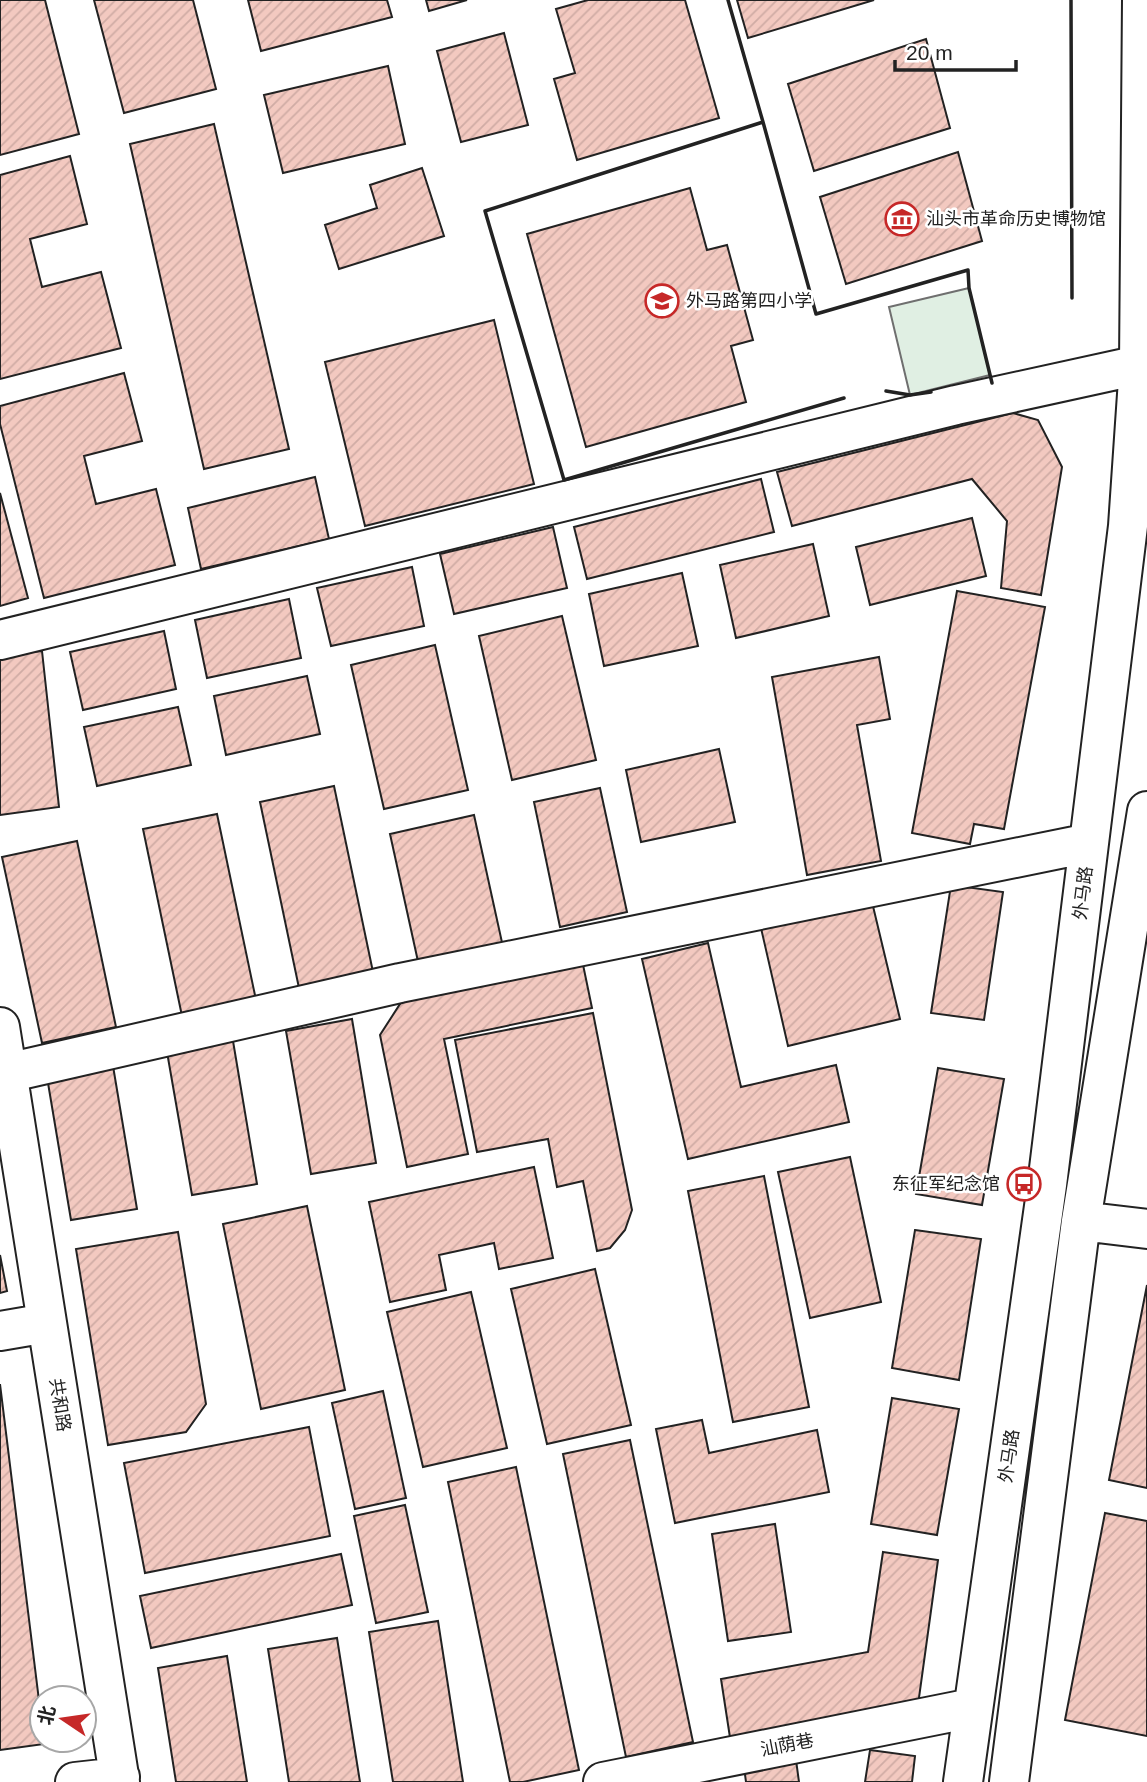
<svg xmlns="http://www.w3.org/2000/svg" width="1147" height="1782" viewBox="0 0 1147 1782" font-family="Arial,'Noto Sans SC',sans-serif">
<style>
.garden{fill:#e0efe3;stroke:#6f6f6f;stroke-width:2}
.building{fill:url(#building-hatch);stroke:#222;stroke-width:2}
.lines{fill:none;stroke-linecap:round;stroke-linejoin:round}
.minor-casing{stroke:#222;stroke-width:42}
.minor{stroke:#fff;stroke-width:38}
.wall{stroke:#222;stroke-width:3.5}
.labels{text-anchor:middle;stroke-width:5;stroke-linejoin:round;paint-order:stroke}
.poi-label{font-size:18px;fill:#222;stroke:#fff;text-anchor:start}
.street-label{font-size:18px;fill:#222;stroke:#fff}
</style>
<defs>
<pattern id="building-hatch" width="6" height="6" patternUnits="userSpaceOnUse" patternTransform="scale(1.75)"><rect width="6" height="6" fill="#f3c9c0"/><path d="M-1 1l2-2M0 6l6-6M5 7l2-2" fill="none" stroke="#d0aca5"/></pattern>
</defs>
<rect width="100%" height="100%" fill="#fff"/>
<path class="garden" d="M 969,288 L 990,375 L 910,395 L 889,307 Z"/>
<path class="building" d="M 0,0 L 45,0 L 79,134 L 0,155 Z
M 94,0 L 193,0 L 216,89 L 124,113 Z
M 248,0 L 387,0 L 392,17 L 261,51 Z
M 426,0 L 467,0 L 429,11 Z
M 588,0 L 685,0 L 719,118 L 577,160 L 554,79 L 575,73 L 556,9 Z
M 737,0 L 874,0 L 748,38 Z
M 504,33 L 528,125 L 461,142 L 437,51 Z
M 926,39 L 950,128 L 814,171 L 788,84 Z
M 388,66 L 405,144 L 283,173 L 264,95 Z
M 214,124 L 289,449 L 204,469 L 130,144 Z
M 958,152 L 982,241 L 846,284 L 820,197 Z
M 70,156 L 87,224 L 30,239 L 42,287 L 101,272 L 121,348 L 0,379 L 0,175 Z
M 422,168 L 444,236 L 339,269 L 325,225 L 377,208 L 370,185 Z
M 690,188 L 707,250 L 727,245 L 753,340 L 731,346 L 746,402 L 586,447 L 527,234 Z
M 494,320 L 534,484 L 365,526 L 325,362 Z
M 124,373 L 142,441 L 84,456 L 96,504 L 156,489 L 175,565 L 44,598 L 0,424 L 0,406 Z
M 1013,413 L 1038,420 L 1062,467 L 1041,595 L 1001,588 L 1007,521 L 972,479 L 792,526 L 777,472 Z
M 315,477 L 329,539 L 201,569 L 188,508 Z
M 761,479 L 774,532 L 587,579 L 574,527 Z
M 0,493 L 28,598 L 0,606 Z
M 972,518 L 986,576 L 870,605 L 856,547 Z
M 553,527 L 567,588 L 454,614 L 440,554 Z
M 813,544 L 829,616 L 736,638 L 720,565 Z
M 412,567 L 424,626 L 331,646 L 317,588 Z
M 682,573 L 698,646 L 604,666 L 589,594 Z
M 957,591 L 1045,607 L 1004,829 L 974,824 L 970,844 L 912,833 Z
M 289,599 L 301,658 L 207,678 L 195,620 Z
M 562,616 L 596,760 L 512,780 L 479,636 Z
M 164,631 L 176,689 L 83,710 L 70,652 Z
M 435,645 L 468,790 L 384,809 L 351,665 Z
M 42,651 L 59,807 L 0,815 L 0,655 Z
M 879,657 L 890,719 L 857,725 L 881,861 L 807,875 L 772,677 Z
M 307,676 L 320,734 L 226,755 L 214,696 Z
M 178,707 L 191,765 L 97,786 L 84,727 Z
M 719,749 L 735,822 L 641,842 L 626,770 Z
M 334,786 L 373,972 L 299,988 L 260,802 Z
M 600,788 L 627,912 L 560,927 L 534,802 Z
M 217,814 L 256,1000 L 182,1016 L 143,829 Z
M 474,815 L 503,947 L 419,966 L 390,834 Z
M 77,841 L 116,1027 L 42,1043 L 2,857 Z
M 951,885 L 1003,892 L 984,1020 L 931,1013 Z
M 872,902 L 900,1019 L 788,1046 L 761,928 Z
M 708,943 L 741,1087 L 836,1065 L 849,1122 L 688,1159 L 642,959 Z
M 581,955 L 592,1008 L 444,1039 L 468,1154 L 407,1167 L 380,1035 L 409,990 Z
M 593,1013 L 632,1210 L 625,1230 L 610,1248 L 597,1251 L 583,1181 L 557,1187 L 548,1139 L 477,1152 L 455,1040 Z
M 352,1019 L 376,1163 L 311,1174 L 286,1031 Z
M 233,1041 L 257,1184 L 192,1195 L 167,1052 Z
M 113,1066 L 137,1209 L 71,1220 L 47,1077 Z
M 938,1068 L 1004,1079 L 982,1205 L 916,1194 Z
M 850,1157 L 881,1302 L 810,1318 L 778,1172 Z
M 534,1167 L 553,1258 L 499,1269 L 494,1243 L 439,1255 L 446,1290 L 390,1302 L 369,1202 Z
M 764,1176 L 809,1407 L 733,1422 L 688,1191 Z
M 307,1206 L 345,1390 L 261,1409 L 223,1224 Z
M 915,1230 L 981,1239 L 959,1380 L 892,1368 Z
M 178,1232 L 206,1404 L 186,1432 L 108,1445 L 76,1249 Z
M 0,1255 L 7,1291 L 0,1293 Z
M 595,1269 L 631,1425 L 547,1444 L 511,1289 Z
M 1147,1285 L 1147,1488 L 1109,1480 Z
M 471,1292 L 507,1448 L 423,1467 L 387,1312 Z
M 0,1384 L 42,1725 L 42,1740 L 44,1744 L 0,1750 Z
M 383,1391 L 406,1498 L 355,1509 L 332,1403 Z
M 892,1398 L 959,1409 L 937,1535 L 871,1524 Z
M 702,1420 L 709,1453 L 817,1430 L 829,1492 L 675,1523 L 656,1429 Z
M 309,1427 L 330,1536 L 145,1573 L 124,1463 Z
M 630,1440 L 693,1742 L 626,1757 L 563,1454 Z
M 516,1467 L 579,1770 L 523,1782 L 510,1782 L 448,1482 Z
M 405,1505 L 428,1612 L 376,1623 L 354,1516 Z
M 1105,1513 L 1147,1521 L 1147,1736 L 1065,1720 Z
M 775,1524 L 791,1632 L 728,1641 L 712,1534 Z
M 883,1552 L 938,1560 L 918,1705 L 731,1744 L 721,1679 L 868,1652 Z
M 341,1554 L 352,1605 L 151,1648 L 140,1596 Z
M 438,1621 L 463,1782 L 393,1782 L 369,1632 Z
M 337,1638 L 360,1782 L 289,1782 L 268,1649 Z
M 227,1656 L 247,1782 L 176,1782 L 158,1668 Z
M 870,1750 L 915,1756 L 912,1782 L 865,1782 Z
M 796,1760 L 799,1782 L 746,1782 L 744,1767 Z"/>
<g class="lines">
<defs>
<path id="minor" d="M 0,640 L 956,405 L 1139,365
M 0,1027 L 120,1782
M 7,1073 L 400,983 L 1089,843
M 1081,1221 L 1147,1229
M 0,1331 L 47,1323
M 75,1782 L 120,1777
M 603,1782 L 972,1708
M 963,1782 L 1047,1185 L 1128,526 L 1139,365 L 1142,0
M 1009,1782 L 1081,1221 L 1147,811"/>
</defs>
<use href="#minor" class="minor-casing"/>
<use href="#minor" class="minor"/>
<path class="wall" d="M 728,0 L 763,122
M 1071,0 L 1072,298
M 886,391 L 910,395 L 931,392
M 844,398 L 564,480 L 485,211 L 763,122 L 816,314 L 968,270 L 969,288 L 992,383"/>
</g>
<defs>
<symbol id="museum-ring" viewBox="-11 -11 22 22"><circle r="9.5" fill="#fff" stroke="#c62828" stroke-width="1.5"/><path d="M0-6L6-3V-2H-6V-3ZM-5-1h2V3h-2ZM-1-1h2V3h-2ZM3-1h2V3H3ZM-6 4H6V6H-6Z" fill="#c62828"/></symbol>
<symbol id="school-ring" viewBox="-11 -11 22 22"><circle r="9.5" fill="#fff" stroke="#c62828" stroke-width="1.5"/><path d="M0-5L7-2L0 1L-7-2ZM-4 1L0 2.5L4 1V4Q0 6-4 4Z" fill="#c62828"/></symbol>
<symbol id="bus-ring" viewBox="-11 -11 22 22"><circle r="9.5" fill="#fff" stroke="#c62828" stroke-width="1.5"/><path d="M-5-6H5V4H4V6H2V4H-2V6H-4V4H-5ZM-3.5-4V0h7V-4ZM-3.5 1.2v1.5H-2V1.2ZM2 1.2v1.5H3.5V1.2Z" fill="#c62828"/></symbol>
</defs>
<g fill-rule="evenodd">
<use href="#museum-ring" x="883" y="200" width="38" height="38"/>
<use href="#school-ring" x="643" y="282" width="38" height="38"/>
<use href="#bus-ring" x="1005" y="1165" width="38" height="38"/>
</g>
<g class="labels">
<g class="poi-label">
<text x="926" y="225">汕头市革命历史博物馆</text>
<text x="686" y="307">外马路第四小学</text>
<text x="1000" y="1190" text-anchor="end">东征军纪念馆</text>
</g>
<g class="street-label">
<text transform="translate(1083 893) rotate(-83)" y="6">外马路</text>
<text transform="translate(60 1405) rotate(81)" y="6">共和路</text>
<text transform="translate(1009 1456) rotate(-82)" y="6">外马路</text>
<text transform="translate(787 1745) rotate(-11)" y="6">汕荫巷</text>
</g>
</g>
<g transform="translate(63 1719) rotate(283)"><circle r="33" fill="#ffffff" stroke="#a7a7a7" stroke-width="2"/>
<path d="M0-5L12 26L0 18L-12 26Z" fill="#c62828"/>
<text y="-10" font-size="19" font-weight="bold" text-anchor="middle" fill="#222222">北</text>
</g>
<path d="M895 60v10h121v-10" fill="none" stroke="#222222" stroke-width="3.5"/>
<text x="906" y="60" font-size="21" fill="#222222" stroke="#ffffff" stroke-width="5" paint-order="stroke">20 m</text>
</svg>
